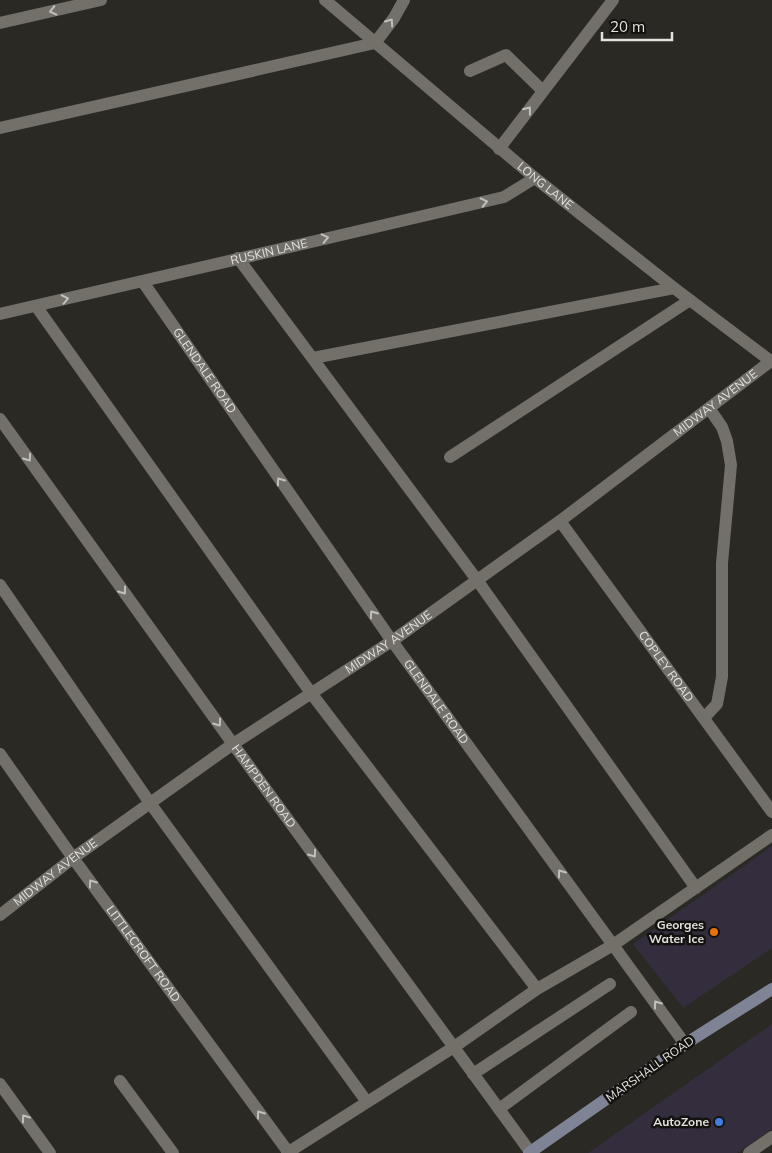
<svg xmlns="http://www.w3.org/2000/svg" width="772" height="1153" viewBox="0 0 772 1153" font-family="Mulish,sans-serif">
<style>
.commercial{fill:#332d3e}
.lines{fill:none;stroke-linecap:round;stroke-linejoin:round}
.service{stroke:#727069;stroke-width:12}
.minor{stroke:#727069;stroke-width:12}
.tertiary{stroke:#727069;stroke-width:12}
.secondary{stroke:#7e8395;stroke-width:12}
.oneway{stroke:#c1c0bb}
.food-dot{fill:#e8710a;stroke:#13120f;stroke-width:2}
.shop-dot{fill:#3f7fe0;stroke:#13120f;stroke-width:2}
.labels{text-anchor:middle;stroke-width:5;stroke-linejoin:round;paint-order:stroke}
.street-label{font-size:12px;fill:#e3e2de;stroke:#13120f}
.poi-label{font-size:12px;font-weight:bold;fill:#e3e2de;stroke:#13120f;text-anchor:end}
</style>
<rect width="100%" height="100%" fill="#2b2923"/>
<path class="commercial" d="M 772,846 L 772,948 L 683,1008 L 633,944 Z
M 772,1024 L 772,1129 L 737,1153 L 588,1153 Z"/>
<g class="lines">
<path class="service" d="M 470,71 L 506,55 L 543,91
M 0,128 L 375,43
M 238,258 L 477,580 L 696,888
M 36,306 L 311,693 L 537,989
M 313,358 L 674,288
M 450,457 L 690,300
M 0,585 L 150,803 L 367,1102
M 704,718 L 717,704 L 722,677 L 722,563 L 731,465 L 727,441 L 722,427 L 709,408
M 473,1074 L 610,984
M 120,1081 L 173,1153
M 499,1109 L 631,1012
M 287,1153 L 454,1047 L 537,989 L 613,945 L 772,835
M 749,1153 L 772,1137"/>
<g class="minor">
<path d="M 0,23 L 101,0"/>
<path d="M 375,43 L 394,18 L 404,0"/>
<path d="M 499,149 L 613,0"/>
<path id="s1" d="M 143,282 L 392,641 L 685,1044"/>
<path id="s2" d="M 0,314 C 168,276 336,236 504,197 L 535,178"/>
<path id="s3" d="M 0,419 L 233,744 L 531,1153"/>
<path id="s4" d="M 560,521 L 772,812"/>
<path id="s5" d="M 0,754 L 73,858 L 289,1153"/>
<path id="s6" d="M 0,915 L 73,858 L 233,744 L 392,641 L 560,521 L 771,361"/>
<path d="M 0,1084 L 50,1153"/>
</g>
<path class="tertiary" id="s7" d="M 325,0 L 535,178 L 674,288 L 772,362"/>
<path class="secondary" d="M 529,1153 L 685,1044 L 772,989"/>
</g>
<defs><path id="oneway-chevron" d="M-2-3.5L2.5 0L-2 3.5" fill="none" stroke-width="1.6" stroke-linecap="round" stroke-linejoin="round" transform="scale(1.25)"/></defs>
<g class="oneway">
<use href="#oneway-chevron" transform="translate(53 11) rotate(167)"/>
<use href="#oneway-chevron" transform="translate(390 22) rotate(-55)"/>
<use href="#oneway-chevron" transform="translate(528 110) rotate(-52)"/>
<use href="#oneway-chevron" transform="translate(484 202) rotate(-13)"/>
<use href="#oneway-chevron" transform="translate(325 238) rotate(-13)"/>
<use href="#oneway-chevron" transform="translate(65 299) rotate(-12)"/>
<use href="#oneway-chevron" transform="translate(28 458) rotate(54)"/>
<use href="#oneway-chevron" transform="translate(280 481) rotate(-125)"/>
<use href="#oneway-chevron" transform="translate(123 591) rotate(54)"/>
<use href="#oneway-chevron" transform="translate(373 614) rotate(-125)"/>
<use href="#oneway-chevron" transform="translate(218 723) rotate(54)"/>
<use href="#oneway-chevron" transform="translate(313 854) rotate(54)"/>
<use href="#oneway-chevron" transform="translate(561 873) rotate(-126)"/>
<use href="#oneway-chevron" transform="translate(92 883) rotate(-126)"/>
<use href="#oneway-chevron" transform="translate(657 1004) rotate(-126)"/>
<use href="#oneway-chevron" transform="translate(260 1114) rotate(-126)"/>
<use href="#oneway-chevron" transform="translate(25 1118) rotate(-126)"/>
</g>
<circle class="food-dot" cx="714" cy="932" r="5"/>
<circle class="shop-dot" cx="719" cy="1122" r="5"/>
<g class="labels">
<g class="street-label">
<text dy="4" stroke="none"><textPath href="#s7" startOffset="288">LONG LANE</textPath></text>
<text dy="4" stroke="none"><textPath href="#s2" startOffset="276">RUSKIN LANE</textPath></text>
<text dy="4" stroke="none"><textPath href="#s1" startOffset="108">GLENDALE ROAD</textPath></text>
<text dy="4" stroke="none"><textPath href="#s6" startOffset="880">MIDWAY AVENUE</textPath></text>
<text dy="4" stroke="none"><textPath href="#s6" startOffset="475">MIDWAY AVENUE</textPath></text>
<text dy="4" stroke="none"><textPath href="#s4" startOffset="180">COPLEY ROAD</textPath></text>
<text dy="4" stroke="none"><textPath href="#s1" startOffset="512">GLENDALE ROAD</textPath></text>
<text dy="4" stroke="none"><textPath href="#s3" startOffset="452">HAMPDEN ROAD</textPath></text>
<text dy="4" stroke="none"><textPath href="#s6" startOffset="70">MIDWAY AVENUE</textPath></text>
<text dy="4" stroke="none"><textPath href="#s5" startOffset="246">LITTLECROFT ROAD</textPath></text>
<text transform="translate(650 1069) rotate(-35)" y="4">MARSHALL ROAD</text>
</g>
<g class="poi-label">
<text x="704" y="929">Georges<tspan x="704" dy="14">Water Ice</tspan></text>
<text x="709" y="1126">AutoZone</text>
</g>
</g>
<path d="M602 32v8h70v-8" fill="none" stroke="#e3e2de" stroke-width="2.5"/>
<text x="610" y="32" font-size="15" fill="#e3e2de" stroke="#13120f" stroke-width="4" paint-order="stroke">20 m</text>
</svg>
